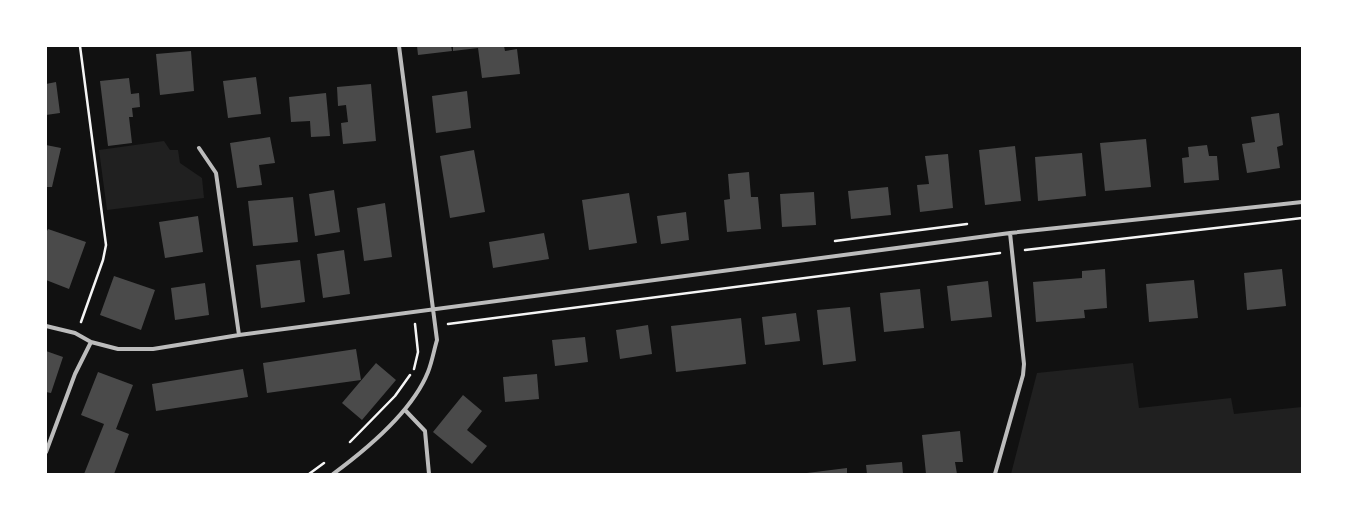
<svg xmlns="http://www.w3.org/2000/svg" width="1348" height="520" viewBox="0 0 1348 520" font-family="Overpass,sans-serif">
<style>
.green{fill:#202020}
.building{fill:#4a4a4a}
.lines{fill:none;stroke-linecap:round;stroke-linejoin:round}
.path{stroke:#f5f5f5;stroke-width:2.5}
.minor{stroke:#bcbcbc;stroke-width:4}
</style>
<rect width="100%" height="100%" fill="#111"/>
<path class="green" d="M 164,141 L 170,150 L 178,150 L 180,163 L 202,178 L 204,198 L 107,210 L 99,150 Z
M 1133,363 L 1139,408 L 1231,398 L 1234,414 L 1302,407 L 1302,474 L 1011,474 L 1037,373 Z"/>
<path class="building" d="M 417,46 L 451,46 L 452,51 L 418,55 Z
M 453,46 L 504,46 L 505,51 L 517,49 L 520,74 L 482,78 L 478,48 L 453,51 Z
M 191,51 L 194,91 L 160,95 L 156,54 Z
M 256,77 L 261,114 L 228,118 L 223,81 Z
M 129,78 L 131,94 L 139,93 L 140,107 L 132,108 L 133,117 L 129,117 L 132,143 L 108,146 L 100,81 Z
M 56,82 L 60,113 L 46,115 L 46,84 Z
M 371,84 L 376,141 L 343,144 L 341,123 L 348,122 L 346,105 L 338,106 L 337,87 Z
M 467,91 L 471,128 L 436,133 L 432,96 Z
M 326,93 L 330,136 L 311,137 L 310,121 L 291,122 L 289,97 Z
M 1279,113 L 1283,145 L 1277,147 L 1280,168 L 1247,173 L 1242,144 L 1255,142 L 1251,117 Z
M 270,137 L 275,163 L 259,165 L 262,185 L 237,188 L 230,143 Z
M 1146,139 L 1151,187 L 1105,191 L 1100,143 Z
M 46,145 L 61,148 L 52,187 L 46,187 Z
M 1207,145 L 1209,156 L 1217,156 L 1219,180 L 1184,183 L 1182,158 L 1189,157 L 1188,147 Z
M 1015,146 L 1021,201 L 985,205 L 979,150 Z
M 474,150 L 485,212 L 450,218 L 440,156 Z
M 1082,153 L 1086,196 L 1038,201 L 1035,157 Z
M 948,154 L 953,208 L 920,212 L 917,185 L 929,184 L 925,156 Z
M 749,172 L 751,197 L 758,197 L 761,229 L 727,232 L 724,200 L 730,199 L 728,174 Z
M 888,187 L 891,215 L 851,219 L 848,191 Z
M 334,190 L 340,232 L 315,236 L 309,194 Z
M 814,192 L 816,225 L 782,227 L 780,194 Z
M 629,193 L 637,243 L 589,250 L 582,200 Z
M 293,197 L 298,242 L 253,246 L 248,201 Z
M 385,203 L 392,257 L 364,261 L 357,208 Z
M 686,212 L 689,240 L 661,244 L 657,216 Z
M 198,216 L 203,252 L 165,258 L 159,222 Z
M 48,229 L 86,242 L 69,289 L 46,280 L 46,233 Z
M 544,233 L 549,259 L 493,268 L 489,242 Z
M 344,250 L 350,294 L 323,298 L 317,254 Z
M 300,260 L 305,302 L 261,308 L 256,265 Z
M 1105,269 L 1107,308 L 1084,310 L 1085,318 L 1036,322 L 1033,282 L 1082,278 L 1082,271 Z
M 1282,269 L 1286,306 L 1247,310 L 1244,273 Z
M 114,276 L 155,290 L 141,330 L 100,315 Z
M 1194,280 L 1198,318 L 1149,322 L 1146,284 Z
M 988,281 L 992,317 L 951,321 L 947,286 Z
M 205,283 L 209,315 L 175,320 L 171,288 Z
M 920,289 L 924,328 L 884,332 L 880,293 Z
M 850,307 L 856,361 L 823,365 L 817,310 Z
M 796,313 L 800,341 L 765,345 L 762,317 Z
M 741,318 L 746,364 L 676,372 L 671,326 Z
M 648,325 L 652,354 L 620,359 L 616,330 Z
M 585,337 L 588,362 L 555,366 L 552,340 Z
M 356,349 L 361,380 L 267,393 L 263,363 Z
M 46,351 L 63,357 L 51,393 L 46,392 Z
M 376,363 L 396,380 L 362,420 L 342,403 Z
M 243,369 L 248,397 L 156,411 L 152,384 Z
M 98,372 L 133,385 L 116,429 L 129,434 L 114,474 L 84,474 L 104,424 L 81,415 Z
M 537,374 L 539,399 L 505,402 L 503,377 Z
M 463,395 L 482,411 L 467,430 L 487,446 L 472,464 L 433,432 Z
M 960,431 L 963,462 L 955,462 L 957,474 L 926,474 L 922,435 Z
M 902,462 L 903,474 L 867,474 L 866,465 Z
M 847,468 L 847,474 L 807,474 L 807,473 Z"/>
<g class="lines">
<path class="path" d="M 80,46 L 106,245 L 103,260 L 81,322
M 835,241 L 967,224
M 1025,250 L 1302,218
M 448,324 L 1000,253
M 414,369 L 418,352 L 415,324
M 350,442 L 395,396 L 410,375
M 309,474 L 324,463"/>
<path class="minor" d="M 199,148 L 216,173 L 239,335
M 46,326 L 75,333 L 91,342 L 118,349 L 153,349 L 239,335 L 1010,233 L 1302,202
M 405,410 L 425,431 L 429,474
M 46,452 L 75,374 L 91,342
M 333,474 C 367,449 412,412 428,372 C 432,362 434,350 437,340 L 399,46
M 995,474 L 1023,375 L 1024,364 L 1010,233"/>
</g>
<rect width="1348" height="520" fill="none" stroke="#ffffff" stroke-width="94"/>
</svg>
